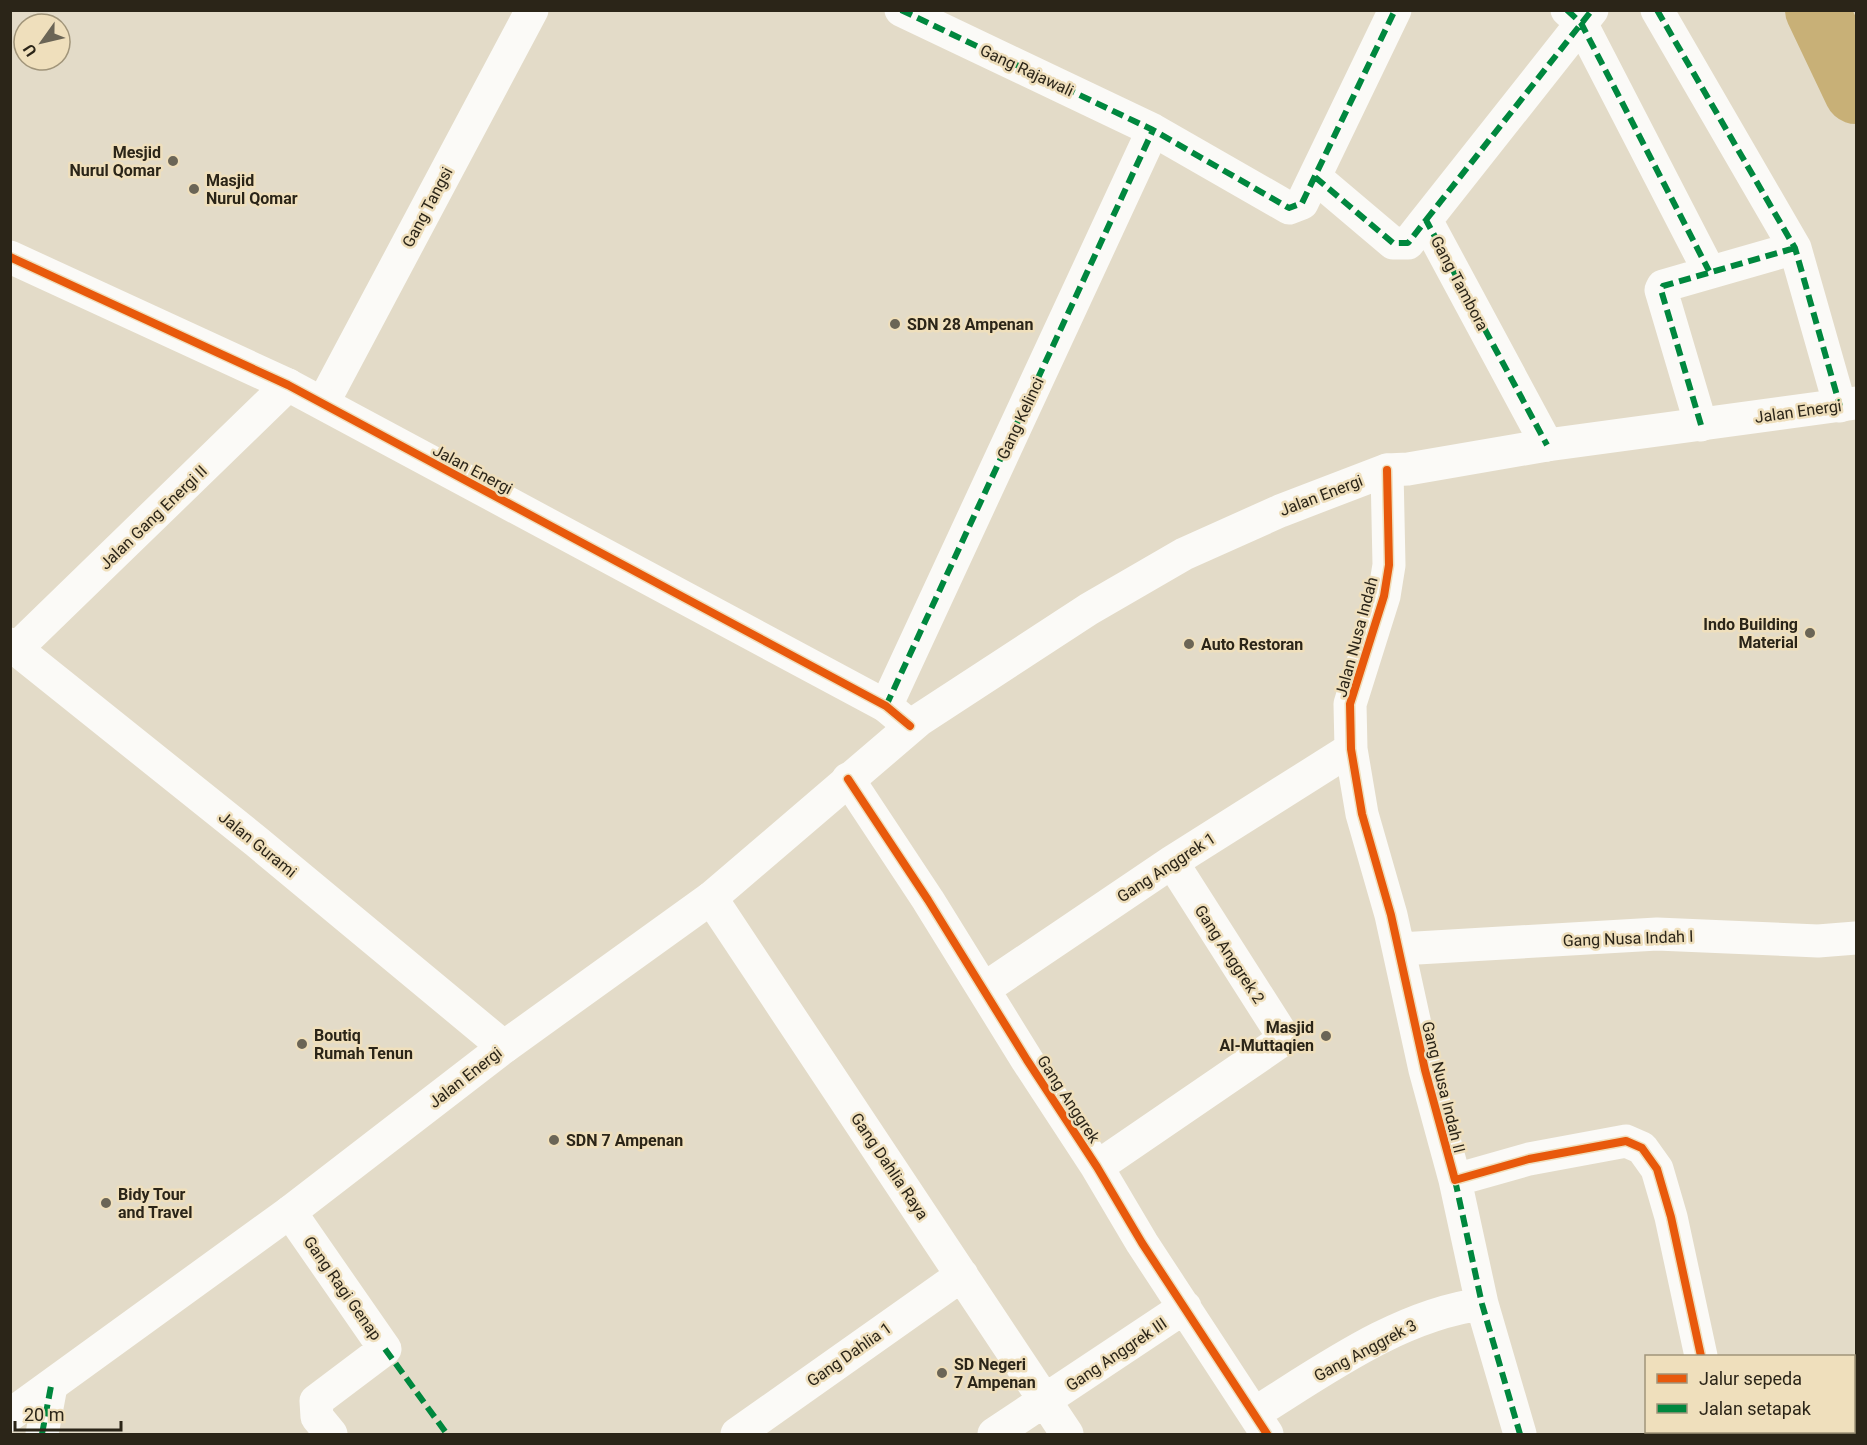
<svg xmlns="http://www.w3.org/2000/svg" width="1867" height="1445" viewBox="0 0 1867 1445" font-family="Roboto,sans-serif">
<style>
.lines{fill:none;stroke-linecap:round;stroke-linejoin:round}
.river{stroke:#c8b077;stroke-width:64}
.minor{stroke:#fbfaf7;stroke-width:33}
.tertiary{stroke:#fbfaf7;stroke-width:33}
.trunk{stroke:#fbfaf7;stroke-width:33}
.quiet{stroke:#00873e;stroke-width:6;stroke-dasharray:12 6;stroke-linecap:butt}
.cycleway-casing{stroke:#efdfbc;stroke-width:11}
.cycleway{stroke:#e8590c;stroke-width:8}
.poi-dot{fill:#6b6556;stroke:#efdfbc;stroke-width:2}
.labels{text-anchor:middle;stroke-width:5;stroke-linejoin:round;paint-order:stroke}
.street-label{font-size:16px;fill:#2b2518;stroke:#efdfbc}
.poi-label{font-size:16px;font-weight:bold;fill:#2b2518;stroke:#efdfbc;text-anchor:start}
</style>
<rect width="100%" height="100%" fill="#e3dbc8"/>
<g class="lines">
<path class="river" d="M 1817,10 L 1856,92"/>
<path class="minor" d="M 901,10 L 1153,130 L 1289,208 L 1302,203 L 1395,10
M 1567,10 L 1581,23 L 1709,271
M 1657,10 L 1795,248 L 1840,406
M 1315,177 L 1393,243 L 1408,243 L 1426,220 L 1547,445
M 1426,220 L 1592,10
M 323,403 L 532,10
M 1701,425 L 1661,290 L 1663,286 L 1795,248
M 1387,470 L 1389,565 L 1384,596 L 1350,704 L 1351,749 L 1362,814 L 1391,915 L 1425,1070 L 1455,1180 L 1529,1159 L 1626,1141 L 1642,1148 L 1657,1169 L 1671,1217 L 1701,1356
M 10,644 L 257,842 L 504,1047
M 17,648 L 288,385
M 886,706 L 1153,130
M 848,779 L 928,900 L 1027,1060 L 1097,1167 L 1142,1243 L 1267,1434
M 711,898 L 1067,1434
M 1400,949 L 1657,934 L 1818,941 L 1856,938
M 984,989 L 1172,862 L 1351,749
M 1097,1167 L 1281,1041 L 1281,1033 L 1172,862
M 1455,1180 L 1482,1304 L 1520,1434
M 290,1212 L 385,1349 L 316,1401 L 317,1417 L 331,1434
M 1255,1413 C 1324,1370 1399,1315 1482,1304
M 1720,1432 L 1721,1434
M 42,1434 L 51,1386
M 737,1434 L 962,1275
M 994,1434 L 1185,1307"/>
<path class="tertiary" d="M 10,257 L 288,385 L 886,706 L 910,726"/>
<path class="trunk" d="M 10,1415 L 290,1212 L 504,1047 L 711,898 L 919,720 L 1089,609 L 1184,554 L 1280,511 L 1387,470 L 1408,469 L 1547,445 L 1856,403"/>
<path class="quiet" d="M 901,10 L 1153,130 L 1289,208 L 1302,203 L 1395,10
M 1567,10 L 1581,23 L 1709,271
M 1657,10 L 1795,248 L 1840,406
M 1315,177 L 1393,243 L 1408,243 L 1426,220 L 1547,445
M 1426,220 L 1592,10
M 1701,425 L 1661,290 L 1663,286 L 1795,248
M 886,706 L 1153,130
M 1455,1180 L 1482,1304 L 1520,1434
M 385,1349 L 447,1434
M 42,1434 L 51,1386"/>
<defs>
<path id="cycleway" d="M 10,257 L 288,385 L 886,706 L 910,726
M 1387,470 L 1389,565 L 1384,596 L 1350,704 L 1351,749 L 1362,814 L 1391,915 L 1425,1070 L 1455,1180 L 1529,1159 L 1626,1141 L 1642,1148 L 1657,1169 L 1671,1217 L 1701,1356
M 848,779 L 928,900 L 1027,1060 L 1097,1167 L 1142,1243 L 1267,1434"/>
</defs>
<use href="#cycleway" class="cycleway-casing"/>
<use href="#cycleway" class="cycleway"/>
</g>
<g class="poi-dot">
<circle cx="173" cy="161" r="6"/>
<circle cx="194" cy="189" r="6"/>
<circle cx="895" cy="324" r="6"/>
<circle cx="1810" cy="633" r="6"/>
<circle cx="1189" cy="644" r="6"/>
<circle cx="1326" cy="1036" r="6"/>
<circle cx="302" cy="1044" r="6"/>
<circle cx="554" cy="1140" r="6"/>
<circle cx="106" cy="1203" r="6"/>
<circle cx="942" cy="1373" r="6"/>
</g>
<g class="labels">
<g class="street-label">
<text transform="translate(1027 70) rotate(25)" y="6">Gang Rajawali</text>
<text transform="translate(427 207) rotate(-62)" y="6">Gang Tangsi</text>
<text transform="translate(1460 283) rotate(62)" y="6">Gang Tambora</text>
<text transform="translate(1798 411) rotate(-8)" y="6">Jalan Energi</text>
<text transform="translate(1020 418) rotate(-65)" y="6">Gang Kelinci</text>
<text transform="translate(473 469) rotate(28)" y="6">Jalan Energi</text>
<text transform="translate(1321 495) rotate(-21)" y="6">Jalan Energi</text>
<text transform="translate(153 517) rotate(-44)" y="6">Jalan Gang Energi II</text>
<text transform="translate(1356 637) rotate(-75)" y="6">Jalan Nusa Indah</text>
<text transform="translate(258 844) rotate(39)" y="6">Jalan Gurami</text>
<text transform="translate(1166 867) rotate(-33)" y="6">Gang Anggrek 1</text>
<text transform="translate(1628 938) rotate(-2)" y="6">Gang Nusa Indah I</text>
<text transform="translate(1230 954) rotate(57)" y="6">Gang Anggrek 2</text>
<text transform="translate(465 1077) rotate(-38)" y="6">Jalan Energi</text>
<text transform="translate(1444 1087) rotate(76)" y="6">Gang Nusa Indah II</text>
<text transform="translate(1069 1099) rotate(57)" y="6">Gang Anggrek</text>
<text transform="translate(890 1166) rotate(56)" y="6">Gang Dahlia Raya</text>
<text transform="translate(343 1288) rotate(55)" y="6">Gang Ragi Genap</text>
<text transform="translate(1365 1350) rotate(-28)" y="6">Gang Anggrek 3</text>
<text transform="translate(849 1354) rotate(-35)" y="6">Gang Dahlia 1</text>
<text transform="translate(1116 1354) rotate(-34)" y="6">Gang Anggrek III</text>
</g>
<g class="poi-label">
<text x="161" y="158" text-anchor="end">Mesjid<tspan x="161" dy="18">Nurul Qomar</tspan></text>
<text x="206" y="186">Masjid<tspan x="206" dy="18">Nurul Qomar</tspan></text>
<text x="907" y="330">SDN 28 Ampenan</text>
<text x="1798" y="630" text-anchor="end">Indo Building<tspan x="1798" dy="18">Material</tspan></text>
<text x="1201" y="650">Auto Restoran</text>
<text x="1314" y="1033" text-anchor="end">Masjid<tspan x="1314" dy="18">Al-Muttaqien</tspan></text>
<text x="314" y="1041">Boutiq<tspan x="314" dy="18">Rumah Tenun</tspan></text>
<text x="566" y="1146">SDN 7 Ampenan</text>
<text x="118" y="1200">Bidy Tour<tspan x="118" dy="18">and Travel</tspan></text>
<text x="954" y="1370">SD Negeri<tspan x="954" dy="18">7 Ampenan</tspan></text>
</g>
</g>
<rect width="1867" height="1445" fill="none" stroke="#2b2518" stroke-width="24"/>
<rect x="1645" y="1355" width="210" height="78" fill="#efdfbc" stroke="#a1957a" stroke-width="1.5"/>
<rect x="1657" y="1374" width="30" height="9" fill="#e8590c" stroke="#a1957a" stroke-width="1.5"/>
<text x="1699" y="1385" font-size="18" fill="#2b2518">Jalur sepeda</text>
<rect x="1657" y="1404" width="30" height="9" fill="#00873e" stroke="#a1957a" stroke-width="1.5"/>
<text x="1699" y="1415" font-size="18" fill="#2b2518">Jalan setapak</text>
<g transform="translate(42 42) rotate(236)"><circle r="28" fill="#efdfbc" stroke="#a1957a" stroke-width="1.5"/>
<path d="M0-4.5L10 22L0 15L-10 22Z" fill="#6b6556"/>
<text y="-9" font-size="16" font-weight="bold" text-anchor="middle" fill="#2b2518">U</text>
</g>
<path d="M15 1421v9h106v-9" fill="none" stroke="#2b2518" stroke-width="3"/>
<text x="24" y="1421" font-size="18" fill="#2b2518" stroke="#efdfbc" stroke-width="4.5" paint-order="stroke">20 m</text>
</svg>
